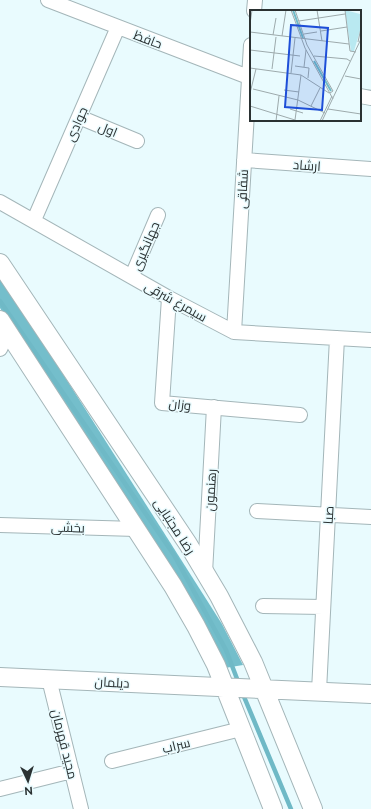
<svg xmlns="http://www.w3.org/2000/svg" width="371" height="809" viewBox="0 0 371 809" font-family="Raleway,Cairo,sans-serif">
<style>
.forest{fill:#74becb}
.lines{fill:none;stroke-linecap:round;stroke-linejoin:round}
.stream{stroke:#6fb9c6;stroke-width:4.5}
.minor-casing{stroke:#a4b6b9;stroke-width:16}
.major-casing{stroke:#a4b6b9;stroke-width:20}
.minor{stroke:#fff;stroke-width:14}
.major{stroke:#fff;stroke-width:18}
.labels{text-anchor:middle;stroke-width:3;stroke-linejoin:round;paint-order:stroke}
.street-label{font-size:13px;fill:#2a3132;stroke:#e9fbfe}
.inset-river{fill:none;stroke:#6fb9c6;stroke-width:2}
.inset-road{fill:none;stroke:#9daaac;stroke-width:1}
.view{fill:#1d4ed8;fill-opacity:0.15;stroke:#1d4ed8;stroke-width:2}
.inset-edge{fill:none;stroke:#2a3132;stroke-width:2}
</style>
<rect width="100%" height="100%" fill="#e9fbfe"/>
<path class="forest" d="M 0,275 L 222,624 L 243,665 L 225,668 L 0,308 Z"/>
<g class="lines">
<path class="stream" d="M 0,301 L 174,555 L 226,650 L 239,684
M 242,692 L 291,809"/>
<defs>
<path id="minor" d="M 48,0 L 251,78
M 254,11 L 255,0
M 360,96 L 371,98
M 79,117 L 137,141
M 244,160 L 371,169
M 0,202 L 169,298 L 234,332 L 371,340
M 34,220 L 118,27
M 132,276 L 158,215
M 169,298 L 162,403 L 300,415
M 234,332 L 251,45
M 0,349 L 8,332
M 257,511 L 371,517
M 0,525 L 136,529
M 205,573 L 214,407
M 263,606 L 323,607
M 49,679 L 81,809
M 319,691 L 337,338
M 112,761 L 241,729
M 0,789 L 72,771"/>
<path id="major" d="M 0,263 L 188,544 L 219,596 L 253,662 L 313,809
M 0,320 L 173,586 L 196,626 L 216,665 L 273,809
M 0,677 L 371,694"/>
</defs>
<use href="#minor" class="minor-casing"/>
<use href="#major" class="major-casing"/>
<use href="#minor" class="minor"/>
<use href="#major" class="major"/>
</g>
<g class="labels">
<g class="street-label">
<text transform="translate(148 39) rotate(21)" y="5">حافظ</text>
<text transform="translate(76 124) rotate(-66)" y="5">جوادی</text>
<text transform="translate(108 129) rotate(22)" y="5">اول</text>
<text transform="translate(307 165) rotate(4)" y="5">ارشاد</text>
<text transform="translate(242 189) rotate(-87)" y="5">شقاقی</text>
<text transform="translate(145 246) rotate(-67)" y="5">جهانگیری</text>
<text transform="translate(176 301) rotate(29)" y="5">سیمرغ شرقی</text>
<text transform="translate(180 404) rotate(7)" y="5">وزان</text>
<text transform="translate(210 490) rotate(-87)" y="5">رهنمون</text>
<text transform="translate(328 515) rotate(-87)" y="5">صبا</text>
<text transform="translate(175 526) rotate(57)" y="5">رضا مجتبایی</text>
<text transform="translate(68 527) rotate(2)" y="5">بخشی</text>
<text transform="translate(112 682) rotate(3)" y="5">دیلمان</text>
<text transform="translate(65 744) rotate(76)" y="5">مجید قهرمان</text>
<text transform="translate(176 745) rotate(-14)" y="5">سراب</text>
</g>
</g>
<g transform="translate(250 10)">
<rect width="111" height="111" fill="#e9fbfe"/>
<path d="M 95,0 L 110,4 L 110,21 L 104,41 L 101,41 Z" fill="#b9e9f1"/>
<path class="inset-river" d="M 43,0 L 53,28M 64,51 L 81,81"/>
<path class="inset-road" d="M 41,0 L 55,38 L 83,89M 45,0 L 57,35 L 83,81 L 80,83M 67,0 L 72,31M 95,0 L 100,41 L 106,42M 49,11 L 95,4M 0,14 L 2,0M 71,21 L 97,17M 0,22 L 99,34M 54,24 L 67,22M 23,25 L 26,8M 32,26 L 36,0M 108,32 L 111,18M 0,40 L 50,46M 64,46 L 97,49 L 100,51M 45,56 L 59,58 L 58,68M 54,57 L 56,40M 0,58 L 51,65 L 79,83M 22,59 L 26,27M 41,63 L 45,28M 95,66 L 111,69M 0,76 L 0,98M 3,79 L 48,90 L 75,103M 34,80 L 49,82M 0,83 L 6,59M 0,96 L 45,110M 61,96 L 70,78M 40,99 L 53,103M 78,99 L 111,104M 45,110 L 51,65M 26,111 L 29,86M 70,111 L 82,86M 72,111 L 111,29"/>
<path class="view" d="M 41,15 L 78,18 L 72,100 L 35,97 Z"/>
<rect width="111" height="111" class="inset-edge"/>
</g>
<g transform="translate(28 781) rotate(176)" stroke="#e9fbfe" stroke-width="3" paint-order="stroke">
<path d="M0-3L7 15L0 10L-7 15Z" fill="#2a3132"/>
<text y="-6" font-size="11" font-weight="bold" text-anchor="middle" fill="#2a3132">N</text>
</g>
</svg>
